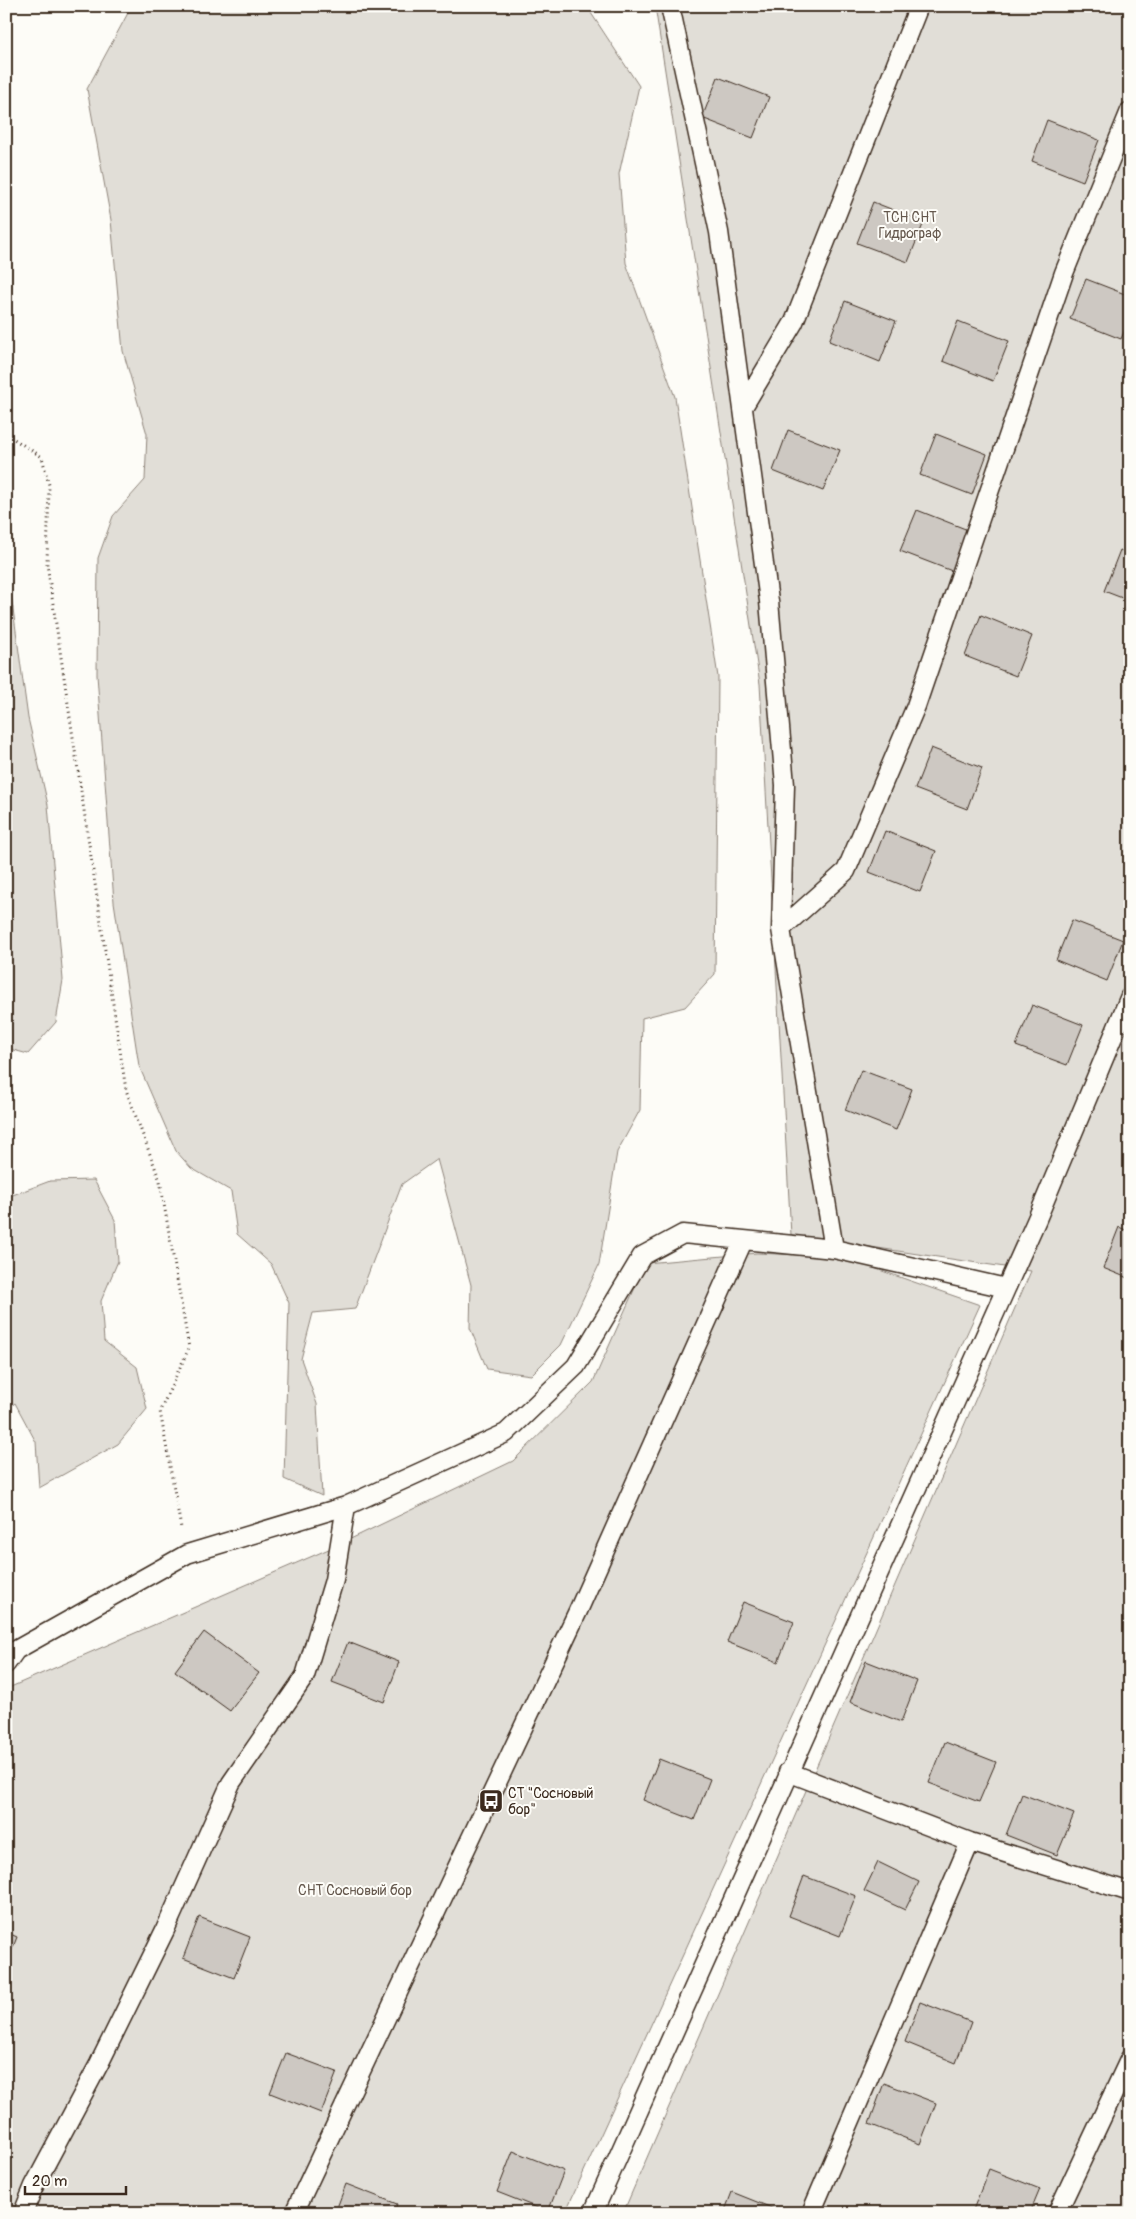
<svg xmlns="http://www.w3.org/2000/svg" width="1136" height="2219" viewBox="0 0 1136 2219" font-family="Pangolin,sans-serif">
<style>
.green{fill:#e1ded7;stroke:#8e847a}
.building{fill:#cdc8c2;stroke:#3b2a1e}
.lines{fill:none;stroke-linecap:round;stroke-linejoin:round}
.service-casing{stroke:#3b2a1e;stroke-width:21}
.path{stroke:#3b2a1e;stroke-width:3;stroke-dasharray:1 4;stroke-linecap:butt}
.service{stroke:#fdfcf7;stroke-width:18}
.labels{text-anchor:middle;stroke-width:4;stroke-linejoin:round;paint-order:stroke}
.park-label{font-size:14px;fill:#64574c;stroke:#fdfcf7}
.poi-label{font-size:14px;fill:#3b2a1e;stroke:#fdfcf7;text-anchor:start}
</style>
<rect width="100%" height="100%" fill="#fdfcf7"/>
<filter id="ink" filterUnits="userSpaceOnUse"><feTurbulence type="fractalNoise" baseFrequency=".02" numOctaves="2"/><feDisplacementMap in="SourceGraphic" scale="10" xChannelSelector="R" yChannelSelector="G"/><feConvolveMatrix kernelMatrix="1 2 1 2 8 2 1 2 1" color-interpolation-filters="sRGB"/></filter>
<g filter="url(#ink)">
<path class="green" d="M 123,6 L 591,6 L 591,13 L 639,86 L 619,174 L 626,263 L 675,397 L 718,677 L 715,974 L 685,1007 L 642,1018 L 640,1110 L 617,1152 L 599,1265 L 561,1345 L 531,1375 L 487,1369 L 470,1328 L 471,1285 L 437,1159 L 402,1184 L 355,1309 L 313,1313 L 301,1359 L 317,1404 L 322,1496 L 284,1479 L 289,1303 L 271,1264 L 237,1234 L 231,1191 L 191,1168 L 176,1151 L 139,1066 L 114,902 L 97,675 L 98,558 L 113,516 L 145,480 L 147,434 L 123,351 L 111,220 L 87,89 L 128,13 Z
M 655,6 L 1130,6 L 1130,2213 L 623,2213 L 1031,1271 L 791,1235 L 760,684 Z
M 6,558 L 28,718 L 48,805 L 63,980 L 56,1022 L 28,1054 L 6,1048 Z
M 94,1180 L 115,1220 L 118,1261 L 101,1301 L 104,1341 L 137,1367 L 147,1409 L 118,1444 L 39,1488 L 36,1442 L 15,1403 L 6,1410 L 6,1190 L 10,1196 L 50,1181 Z
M 757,1253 L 842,1257 L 980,1305 L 565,2213 L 6,2213 L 6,1689 L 338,1545 L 513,1461 L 593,1382 L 646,1263 Z"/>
<path class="building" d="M 718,77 L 769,97 L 753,138 L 702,118 Z
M 1047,120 L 1099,140 L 1083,181 L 1032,161 Z
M 873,202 L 924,222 L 908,262 L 857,243 Z
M 1086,279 L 1130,296 L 1130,318 L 1121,339 L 1070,319 Z
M 845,301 L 896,321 L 880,362 L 829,341 Z
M 958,321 L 1009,341 L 993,381 L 943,361 Z
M 788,430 L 840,450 L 823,491 L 773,471 Z
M 936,434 L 987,454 L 972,495 L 920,475 Z
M 917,510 L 968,530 L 952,571 L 900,551 Z
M 1120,550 L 1130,554 L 1130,601 L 1104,591 Z
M 981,615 L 1032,636 L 1016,676 L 965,656 Z
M 931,748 L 982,768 L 967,809 L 915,789 Z
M 885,831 L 936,851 L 920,892 L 869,872 Z
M 1072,920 L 1123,940 L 1107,981 L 1056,960 Z
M 1032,1005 L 1083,1025 L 1067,1065 L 1016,1046 Z
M 861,1070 L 912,1089 L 896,1130 L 845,1110 Z
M 1119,1227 L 1130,1232 L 1130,1279 L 1103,1268 Z
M 743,1602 L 794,1622 L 778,1662 L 727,1642 Z
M 204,1632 L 259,1673 L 230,1711 L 175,1671 Z
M 348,1642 L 399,1662 L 384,1702 L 332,1682 Z
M 866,1661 L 917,1681 L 901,1722 L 850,1702 Z
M 945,1742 L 996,1762 L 979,1802 L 929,1783 Z
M 659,1759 L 710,1779 L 694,1820 L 643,1800 Z
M 1022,1794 L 1074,1814 L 1057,1855 L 1006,1835 Z
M 878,1862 L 919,1882 L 905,1910 L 864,1891 Z
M 804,1876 L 856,1896 L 840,1936 L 789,1916 Z
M 199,1917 L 250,1937 L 234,1978 L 183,1958 Z
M 6,1932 L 17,1937 L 6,1965 Z
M 920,2002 L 971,2022 L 956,2063 L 905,2042 Z
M 286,2053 L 337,2072 L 321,2113 L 270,2093 Z
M 884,2083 L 936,2103 L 920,2144 L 869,2124 Z
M 513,2151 L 564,2171 L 548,2212 L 497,2192 Z
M 989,2169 L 1040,2189 L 1030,2213 L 980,2213 L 973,2210 Z
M 346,2184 L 397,2204 L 394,2213 L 335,2213 Z
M 732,2192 L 767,2206 L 783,2213 L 724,2213 Z"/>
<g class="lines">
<defs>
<path id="service" d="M 670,6 L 719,232 L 769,601 L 785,785 L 781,929
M 743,407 L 794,322 L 919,6
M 834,1249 L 781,929 L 846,871 L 916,706 L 1064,273 L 1130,111
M 6,1664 L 16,1650 L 187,1554 L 346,1506 L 506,1433 L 576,1366 L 642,1256 L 683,1234 L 834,1249 L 1006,1288
M 788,1772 L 970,1842 L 1130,1892
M 23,2213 L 34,2186 L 99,2064 L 165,1930 L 231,1783 L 305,1676 L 334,1580 L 346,1506
M 294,2213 L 578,1611 L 743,1241
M 593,2213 L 1037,1219 L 1130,996
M 811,2213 L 970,1842
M 1057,2213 L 1130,2058"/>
</defs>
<use href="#service" class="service-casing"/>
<path class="path" d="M 6,434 L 42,457 L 49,485 L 47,564 L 126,1090 L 160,1181 L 189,1348 L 160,1411 L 181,1528"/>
<use href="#service" class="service"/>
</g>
</g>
<defs>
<symbol id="bus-square" viewBox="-11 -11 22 22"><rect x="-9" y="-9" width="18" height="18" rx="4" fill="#3b2a1e" stroke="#fdfcf7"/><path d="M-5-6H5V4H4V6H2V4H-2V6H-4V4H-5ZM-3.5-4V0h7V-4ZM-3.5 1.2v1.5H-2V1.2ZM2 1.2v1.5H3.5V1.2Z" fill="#fff"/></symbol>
</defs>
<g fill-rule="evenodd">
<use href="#bus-square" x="477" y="1787" width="28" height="28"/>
</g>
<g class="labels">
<g class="park-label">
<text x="910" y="222">ТСН СНТ<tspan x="910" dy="16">Гидрограф</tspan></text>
<text x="355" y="1895">СНТ Сосновый бор</text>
</g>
<g class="poi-label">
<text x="508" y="1798">СТ "Сосновый<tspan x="508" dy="16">бор"</tspan></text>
</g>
</g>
<rect width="1136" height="2219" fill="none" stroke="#fdfcf7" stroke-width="25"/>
<rect x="12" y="12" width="1111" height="2194" fill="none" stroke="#3b2a1e" stroke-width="2" filter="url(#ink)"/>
<path d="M25 2186v8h101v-8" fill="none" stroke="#3b2a1e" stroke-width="2.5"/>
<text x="32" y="2186" font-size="15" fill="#3b2a1e" stroke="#fdfcf7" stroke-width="4" paint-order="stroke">20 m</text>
</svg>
